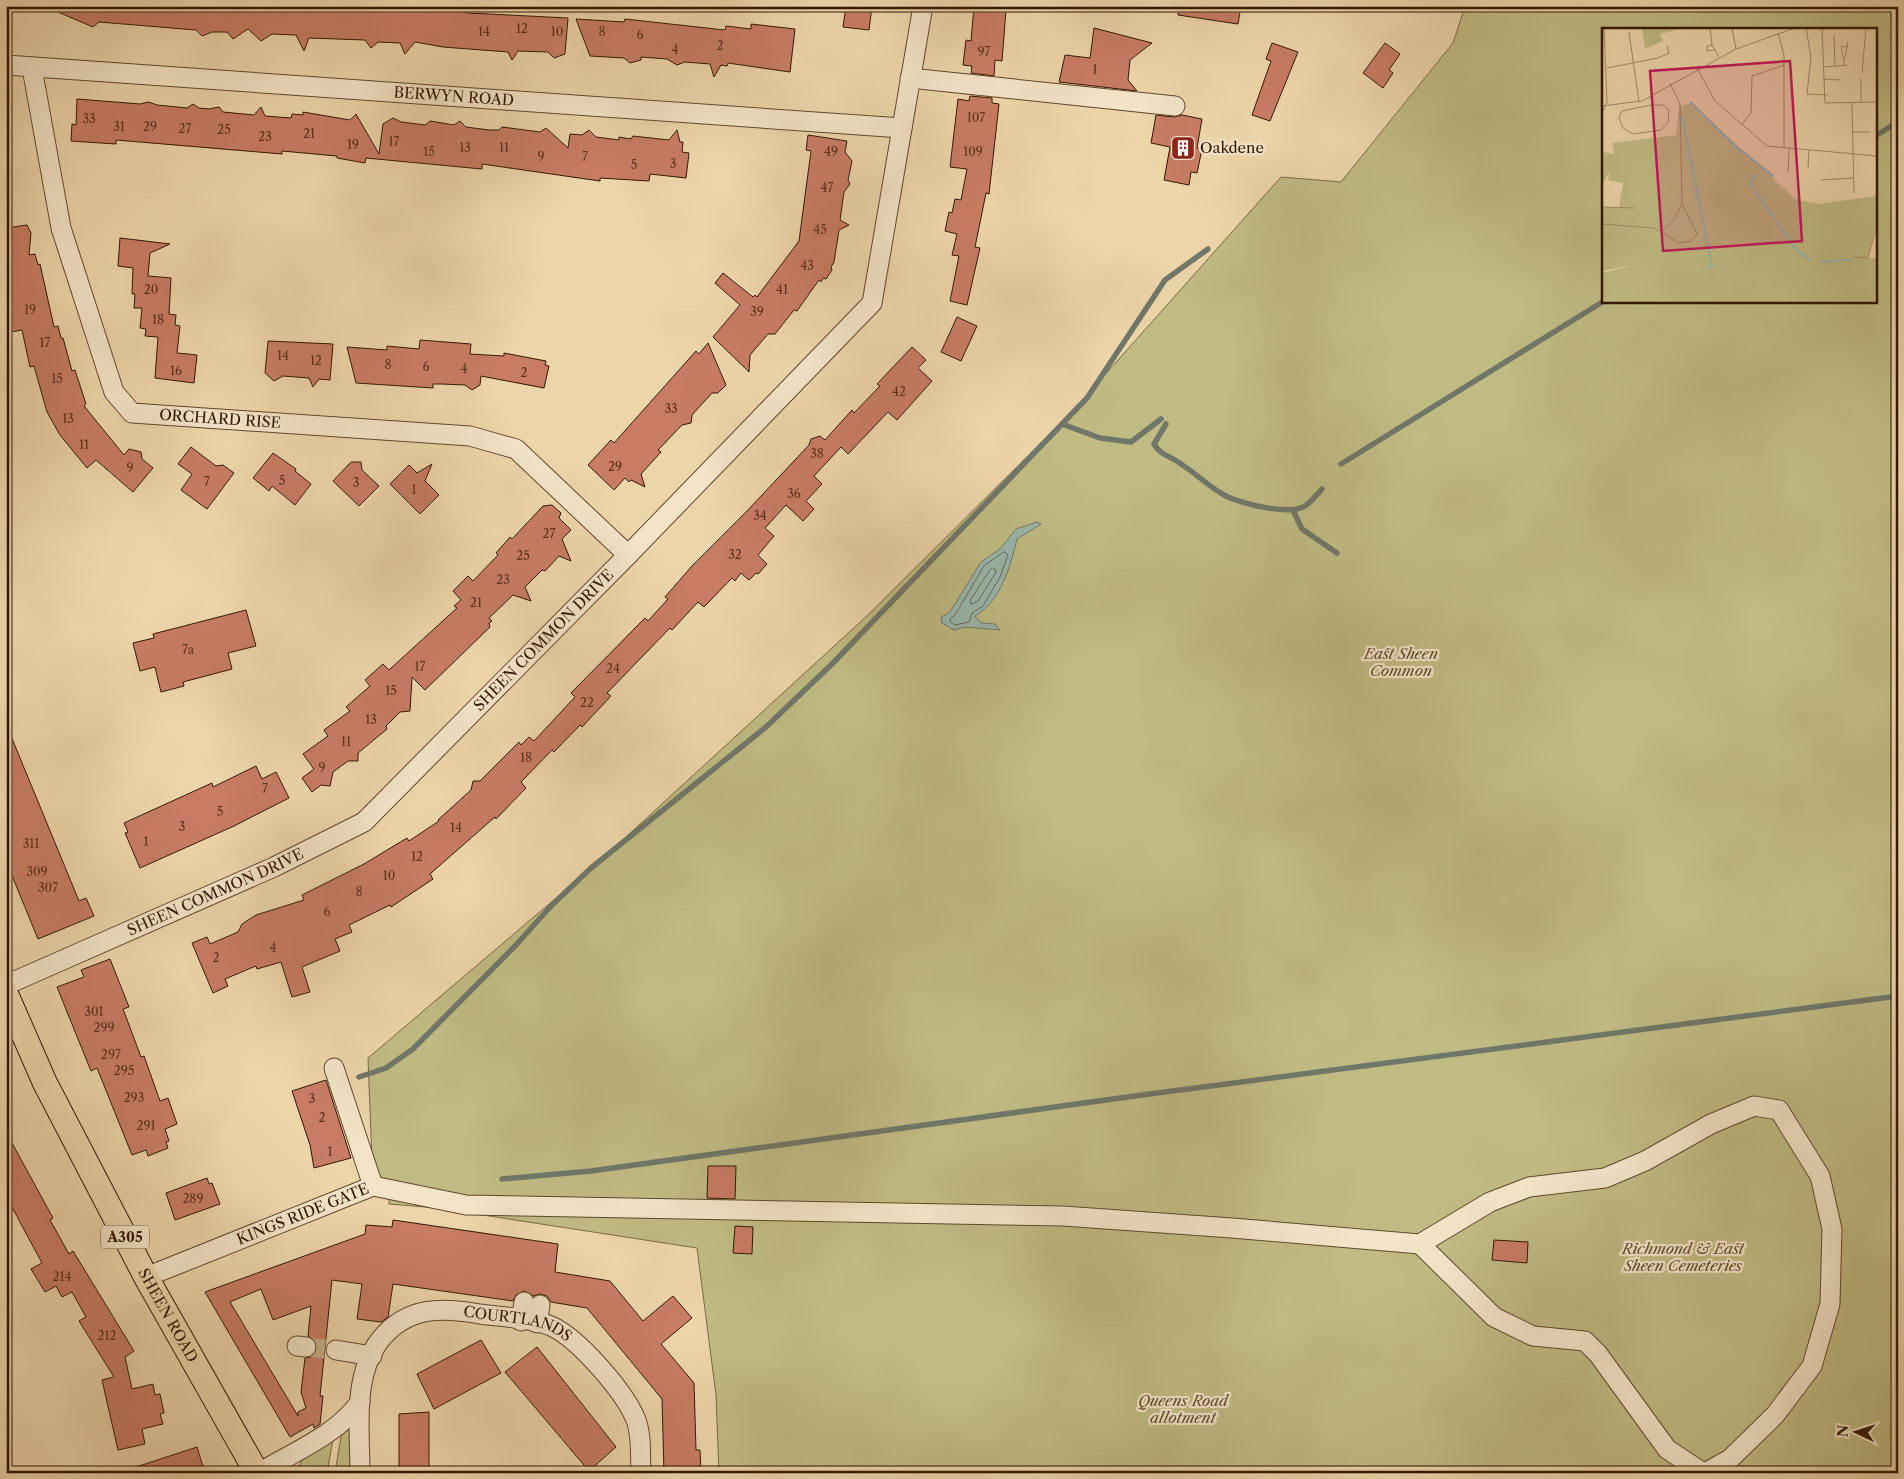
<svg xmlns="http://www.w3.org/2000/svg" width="1904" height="1479" viewBox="0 0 1904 1479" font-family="'Libre Caslon Text',serif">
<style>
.green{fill:#c0bb83;stroke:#796842;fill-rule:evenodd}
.water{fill:#99b8ad;stroke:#707769}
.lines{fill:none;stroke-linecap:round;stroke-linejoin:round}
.shore{stroke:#666758;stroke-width:1}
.stream{stroke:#707769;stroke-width:5.5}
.building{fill:#c87c64;stroke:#321602;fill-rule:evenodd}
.minor-tunnel{stroke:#c8af88;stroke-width:19;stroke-dasharray:19 9;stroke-linecap:butt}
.minor-casing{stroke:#61462c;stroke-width:21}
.major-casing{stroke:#321602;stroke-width:26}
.minor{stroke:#f3e4c8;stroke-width:19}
.major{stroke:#edd5aa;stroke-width:24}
.labels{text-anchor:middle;stroke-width:4.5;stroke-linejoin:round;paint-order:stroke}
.number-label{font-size:12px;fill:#58301a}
.shield{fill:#f3e4c8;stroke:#6c543d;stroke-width:1}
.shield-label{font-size:14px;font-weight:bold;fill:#321602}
.street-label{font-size:15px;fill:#321602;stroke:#f3e4c8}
.poi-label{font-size:15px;fill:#321602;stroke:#f3e4c8;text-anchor:start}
.park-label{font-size:15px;font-style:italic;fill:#5d4829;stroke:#f3e4c8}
.inset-river{fill:none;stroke:#99b8ad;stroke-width:2.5}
.inset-road{fill:none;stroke:#a28967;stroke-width:1}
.view{fill:#c2185b;fill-opacity:0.15;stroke:#c2185b;stroke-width:2.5}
.inset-edge{fill:none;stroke:#321602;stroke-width:2.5}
</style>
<rect width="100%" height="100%" fill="#edd5aa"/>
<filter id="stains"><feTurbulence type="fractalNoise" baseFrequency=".004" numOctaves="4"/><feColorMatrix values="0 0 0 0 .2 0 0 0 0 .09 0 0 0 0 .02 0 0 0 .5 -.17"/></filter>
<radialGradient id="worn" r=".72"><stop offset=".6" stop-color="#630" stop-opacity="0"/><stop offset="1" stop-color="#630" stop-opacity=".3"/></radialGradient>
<path class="green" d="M 1465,6 L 1898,6 L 1898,1473 L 719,1473 L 716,1395 L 697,1248 L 437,1208 L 389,1204 L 389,1199 L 373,1186 L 368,1058 L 602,859 L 869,614 L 1069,415 L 1281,177 L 1341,182 L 1453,43 ZM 1603,29 L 1875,29 L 1875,301 L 1603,301 Z
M 349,1430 L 353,1433 L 356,1473 L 335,1473 L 341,1437 L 343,1432 Z
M 333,1439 L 327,1473 L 294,1473 L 303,1459 Z"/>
<path class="water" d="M 1037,522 L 1041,524 L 1017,539 C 1010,567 1001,601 975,616 L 981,623 L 995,624 L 1000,630 L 965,627 L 954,630 L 942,623 L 941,617 L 950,612 L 981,562 L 1000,549 L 1016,529 Z"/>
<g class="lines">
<path class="shore" d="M 1004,552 L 1008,555 L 1000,577 L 983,606 L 972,613 L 969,622 L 955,625 L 950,622 L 950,619 L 955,615 L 984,566 Z
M 993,568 L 996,570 L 995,574 L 978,601 L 971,604 L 970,601 L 989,571 Z"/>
<path class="stream" d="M 1875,136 L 1898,122
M 1062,424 L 1100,438 L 1131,442 L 1161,419
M 1166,424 L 1154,444 C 1161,456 1171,456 1181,464 C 1197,474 1211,489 1228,497 C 1245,504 1287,515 1303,507 C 1310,504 1317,494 1322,489
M 1341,464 L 1604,301
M 1293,510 L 1302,529 L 1337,553
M 359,1077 L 386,1068 L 413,1049 L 516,945 L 551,906 L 591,868 L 766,727 L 832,664 L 1087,398 L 1165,280 L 1208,249
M 502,1179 L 591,1171 L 1142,1095 L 1898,996"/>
</g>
<path class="building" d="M 44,6 L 414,6 L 469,13 L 568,18 L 565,54 L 554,58 L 548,52 L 518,51 L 512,60 L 508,52 L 443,47 L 415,42 L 405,54 L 400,43 L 378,42 L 371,48 L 365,40 L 309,38 L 304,51 L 296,35 L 272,34 L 261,41 L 248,29 L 233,39 L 227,32 L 212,32 L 202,36 L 196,30 L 99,22 L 93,27 Z
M 846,6 L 872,6 L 869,30 L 843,27 Z
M 974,6 L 1006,10 L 1002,61 L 995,60 L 994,76 L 971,73 L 972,66 L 963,65 L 966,40 L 971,41 Z
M 1179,6 L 1241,6 L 1238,24 L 1178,15 Z
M 576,19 L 624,22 L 625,19 L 725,30 L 726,26 L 751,29 L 751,24 L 795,29 L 790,72 L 728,63 L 727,66 L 721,65 L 714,77 L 710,64 L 685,62 L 677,65 L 667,59 L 641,57 L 641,60 L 630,63 L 624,58 L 590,56 Z
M 1094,28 L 1152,43 L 1130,60 L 1128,80 L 1137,91 L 1059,82 L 1065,55 L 1090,58 Z
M 1272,43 L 1298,52 L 1270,121 L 1252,115 L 1271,61 L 1266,59 Z
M 1385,43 L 1400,54 L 1389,70 L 1393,73 L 1383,88 L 1363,73 Z
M 970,96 L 992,98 L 992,103 L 999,104 L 989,194 L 986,193 L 975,247 L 980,248 L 967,305 L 950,301 L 959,256 L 952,255 L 957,234 L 945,231 L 949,212 L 952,213 L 955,199 L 961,200 L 967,169 L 950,167 L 958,99 L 969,101 Z
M 77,99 L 140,104 L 149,102 L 157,105 L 187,108 L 193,104 L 199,108 L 209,109 L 219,107 L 223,112 L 254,115 L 261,107 L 265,116 L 291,118 L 292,114 L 303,115 L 303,112 L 350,120 L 356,114 L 379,154 L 383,124 L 393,118 L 401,122 L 425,125 L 430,121 L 454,125 L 460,121 L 466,127 L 489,130 L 499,130 L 502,127 L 540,132 L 546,128 L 568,148 L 570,134 L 582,135 L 589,130 L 596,137 L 619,140 L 619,137 L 631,139 L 633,136 L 669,140 L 677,130 L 680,142 L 683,142 L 682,152 L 689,153 L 686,178 L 650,174 L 649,181 L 600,178 L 600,181 L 482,164 L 482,169 L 366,158 L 365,163 L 337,158 L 337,156 L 282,151 L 282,154 L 116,140 L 116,144 L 71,141 L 72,124 L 76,125 Z
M 1156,115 L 1174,117 L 1182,115 L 1202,119 L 1197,148 L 1202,149 L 1197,173 L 1191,172 L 1189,185 L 1164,180 L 1170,147 L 1151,143 Z
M 808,135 L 847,141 L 845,152 L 852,161 L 848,180 L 850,184 L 844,192 L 840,220 L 849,225 L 839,230 L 834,262 L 831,267 L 832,270 L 826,279 L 823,278 L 821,282 L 819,280 L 797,311 L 794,310 L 775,334 L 768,334 L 750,355 L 749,372 L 713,337 L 740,305 L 715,283 L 723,273 L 753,297 L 755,295 L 757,297 L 799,241 L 811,151 L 806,150 Z
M 27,225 L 31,233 L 29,255 L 35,254 L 38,265 L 40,264 L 54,327 L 58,326 L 61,338 L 63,338 L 72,371 L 75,370 L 86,404 L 84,406 L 124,455 L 129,449 L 141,452 L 142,459 L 153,468 L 133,492 L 96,460 L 87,468 L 60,435 L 47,412 L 34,366 L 30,367 L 22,330 L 6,333 L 6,228 Z
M 120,238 L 170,244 L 150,253 L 148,276 L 171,278 L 169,314 L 176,315 L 175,325 L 180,326 L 177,353 L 197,355 L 194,383 L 155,378 L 158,337 L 145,336 L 146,329 L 140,328 L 142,308 L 134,308 L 135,294 L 132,294 L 133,268 L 118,266 Z
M 957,317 L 977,326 L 961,361 L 941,352 Z
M 420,340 L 471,344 L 470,354 L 504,356 L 504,353 L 546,361 L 545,365 L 549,366 L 544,388 L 481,376 L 480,385 L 472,390 L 465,385 L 442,384 L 433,384 L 433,388 L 356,383 L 347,347 L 387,350 L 387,346 L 419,349 Z
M 268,341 L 333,344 L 330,380 L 319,379 L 313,387 L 309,378 L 283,376 L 274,381 L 265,373 Z
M 708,343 L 726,385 L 718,393 L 712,393 L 692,415 L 691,423 L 682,425 L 658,450 L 661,452 L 641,474 L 645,487 L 631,480 L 629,482 L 625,478 L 614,490 L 588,465 L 611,440 L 614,443 L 696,351 L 699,354 Z
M 912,347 L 926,360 L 918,368 L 932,381 L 897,420 L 888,412 L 848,454 L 841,447 L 814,476 L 822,484 L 806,501 L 814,509 L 803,521 L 786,505 L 765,528 L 774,536 L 758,555 L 767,564 L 758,574 L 756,573 L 749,580 L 741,573 L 735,581 L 732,578 L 704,607 L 698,602 L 672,630 L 670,628 L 607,693 L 611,696 L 582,727 L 580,725 L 554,752 L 552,750 L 521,782 L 526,788 L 496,819 L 495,817 L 430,874 L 433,879 L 391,907 L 390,905 L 349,925 L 352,932 L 335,939 L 340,951 L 302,967 L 310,992 L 292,997 L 281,962 L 257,969 L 256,966 L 225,979 L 228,986 L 213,993 L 192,943 L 207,937 L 210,944 L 238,932 L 242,924 L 256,915 L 304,900 L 302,895 L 364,864 L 407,838 L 409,841 L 439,821 L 438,820 L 471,790 L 473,781 L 480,781 L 519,742 L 521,745 L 529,737 L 534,741 L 575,697 L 571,693 L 645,618 L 648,621 L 668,599 L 665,597 L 692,566 L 747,511 L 809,445 L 811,439 L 820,436 L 825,440 L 852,410 L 854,413 L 880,386 L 877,384 Z
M 191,447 L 216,466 L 223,465 L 234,473 L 207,509 L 181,490 L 192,474 L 178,464 Z
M 273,453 L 296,469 L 295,471 L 311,484 L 295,505 L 272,486 L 269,491 L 253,478 Z
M 351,462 L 361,462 L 362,470 L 379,486 L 359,506 L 333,481 Z
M 432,464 L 425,481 L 439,495 L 420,514 L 390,484 L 409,465 L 417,473 Z
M 552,505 L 561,513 L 559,518 L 571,530 L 562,539 L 571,561 L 559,556 L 545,571 L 542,570 L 525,587 L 531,601 L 513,595 L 489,618 L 492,621 L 489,623 L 490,627 L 425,690 L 412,677 L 410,711 L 400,712 L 386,726 L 387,729 L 358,753 L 358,761 L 348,761 L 333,772 L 330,786 L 321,785 L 312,792 L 302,778 L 314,769 L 303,754 L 328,736 L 324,730 L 350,711 L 346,707 L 370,686 L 365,680 L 383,664 L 389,670 L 457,608 L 454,606 L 461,600 L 453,591 L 468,576 L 473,581 L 498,555 L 496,553 L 510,537 L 512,539 L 543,506 Z
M 246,610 L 256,646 L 228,653 L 232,669 L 183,682 L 184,686 L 161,692 L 155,667 L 140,671 L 133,643 L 154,638 L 153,634 Z
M 6,724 L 79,901 L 86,898 L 94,916 L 38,939 L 6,861 Z
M 256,766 L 262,779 L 276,772 L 289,798 L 234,826 L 140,868 L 125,833 L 128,832 L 124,823 L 212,783 L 213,787 Z
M 110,959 L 129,1007 L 123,1009 L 141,1057 L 144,1056 L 160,1101 L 168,1098 L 177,1124 L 165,1129 L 169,1141 L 166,1142 L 168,1148 L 148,1156 L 146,1150 L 132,1155 L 97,1068 L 91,1071 L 57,987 L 84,977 L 81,970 Z
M 326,1080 L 351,1158 L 314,1168 L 310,1145 L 292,1091 Z
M 6,1132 L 53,1218 L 50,1220 L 69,1254 L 73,1251 L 134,1351 L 125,1357 L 132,1389 L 153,1384 L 155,1395 L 160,1394 L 164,1413 L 160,1414 L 163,1424 L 142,1429 L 145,1444 L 118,1450 L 102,1380 L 114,1377 L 79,1321 L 86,1317 L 72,1292 L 62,1297 L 56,1286 L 45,1292 L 31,1269 L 42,1263 L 6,1196 Z
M 708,1166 L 736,1166 L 735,1199 L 707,1198 Z
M 207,1178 L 209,1184 L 212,1183 L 220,1204 L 175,1220 L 166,1193 Z
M 393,1220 L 558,1244 L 555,1272 L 610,1281 L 643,1321 L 673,1296 L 692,1318 L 661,1344 L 694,1383 L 696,1450 L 700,1450 L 701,1473 L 664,1473 L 662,1399 L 587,1308 L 551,1302 L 547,1296 L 541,1294 L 533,1296 L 525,1291 L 516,1295 L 513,1301 L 393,1284 L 388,1317 L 381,1322 L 357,1319 L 362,1284 L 332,1280 L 320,1396 L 323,1396 L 320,1424 L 314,1428 L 313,1424 L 290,1437 L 205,1292 L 365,1234 L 366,1225 L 392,1227 ZM 261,1289 L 273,1320 L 311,1306 L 308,1336 L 316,1342 L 317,1349 L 311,1357 L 305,1358 L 301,1392 L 306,1408 L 298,1412 L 298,1416 L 230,1302 Z
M 735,1226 L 753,1227 L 752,1254 L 733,1253 Z
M 1494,1240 L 1528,1242 L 1527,1263 L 1492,1260 Z
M 481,1340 L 501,1373 L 434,1409 L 417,1374 Z
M 537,1347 L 616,1447 L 589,1471 L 505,1372 Z
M 429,1412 L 429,1473 L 399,1473 L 399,1414 Z
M 197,1447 L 205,1473 L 128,1473 L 127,1470 Z"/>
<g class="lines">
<path class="minor-tunnel" d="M 306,1347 L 336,1350"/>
<defs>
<g id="minor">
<path id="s1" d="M 6,65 L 902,128"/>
<path id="s2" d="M 32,68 L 61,228 L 114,392 L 132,413 L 470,436 L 516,449 L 628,555"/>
<path d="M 910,78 L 1175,106"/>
<path id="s3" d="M 6,985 L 274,867 L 364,822 L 628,555 L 872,303 L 923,6"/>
<path d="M 334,1068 L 373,1186"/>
<path d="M 373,1186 L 466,1205 L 1063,1216 L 1232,1228 L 1420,1244 L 1490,1202 L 1529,1187 L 1605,1178 L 1645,1161 L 1711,1124 L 1754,1106 L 1779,1110 L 1820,1176 L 1832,1229 L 1830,1304 L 1812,1366 L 1775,1415 L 1730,1459 L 1705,1473"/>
<path d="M 1420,1244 L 1494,1317 L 1533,1336 L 1585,1341 L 1598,1354 L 1667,1449 L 1703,1473"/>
<path id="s4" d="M 146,1277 L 373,1186"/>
<path d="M 521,1321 L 524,1302"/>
<path d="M 537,1323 L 540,1305"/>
<path d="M 297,1346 L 306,1347"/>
<path d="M 336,1350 L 372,1356"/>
<path d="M 259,1473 C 293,1452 337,1435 360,1402"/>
<path id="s5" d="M 360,1473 C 360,1431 352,1376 380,1340 C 407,1306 442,1307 480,1314 C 501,1317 532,1318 551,1326 C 578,1338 625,1392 636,1420 C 642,1436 640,1456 641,1473"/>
</g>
<g id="major">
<path id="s6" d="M 6,994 L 45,1083 L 146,1277 L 257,1473"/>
</g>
</defs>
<use href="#minor" class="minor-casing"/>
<use href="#major" class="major-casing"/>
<use href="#minor" class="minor"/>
<use href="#major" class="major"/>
</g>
<defs>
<symbol id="building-square" viewBox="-11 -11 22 22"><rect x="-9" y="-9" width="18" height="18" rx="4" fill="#8f2418" stroke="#f3e4c8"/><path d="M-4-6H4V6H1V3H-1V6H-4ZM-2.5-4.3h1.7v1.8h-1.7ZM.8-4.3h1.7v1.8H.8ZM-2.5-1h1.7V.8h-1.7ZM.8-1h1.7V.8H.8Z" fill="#fff"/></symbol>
</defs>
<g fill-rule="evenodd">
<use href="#building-square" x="1169" y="134" width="28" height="28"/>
</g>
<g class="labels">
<g class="number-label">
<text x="522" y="33">12</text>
<text x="484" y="36">14</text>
<text x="557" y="36">10</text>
<text x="602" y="36">8</text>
<text x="640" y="39">6</text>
<text x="720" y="50">2</text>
<text x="675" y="54">4</text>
<text x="984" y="56">97</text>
<text x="1095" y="74">1</text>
<text x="976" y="122">107</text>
<text x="89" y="123">33</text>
<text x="119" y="131">31</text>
<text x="150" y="131">29</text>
<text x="185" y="133">27</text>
<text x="224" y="134">25</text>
<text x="309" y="138">21</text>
<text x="265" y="141">23</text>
<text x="394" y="146">17</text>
<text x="353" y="149">19</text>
<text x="465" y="152">13</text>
<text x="504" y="152">11</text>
<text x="429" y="156">15</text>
<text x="831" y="156">49</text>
<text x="973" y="156">109</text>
<text x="541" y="161">9</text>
<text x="585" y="161">7</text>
<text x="673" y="168">3</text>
<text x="634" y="169">5</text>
<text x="827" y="192">47</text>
<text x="820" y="234">45</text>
<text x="807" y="270">43</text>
<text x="151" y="294">20</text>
<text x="782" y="294">41</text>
<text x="30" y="314">19</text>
<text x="757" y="316">39</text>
<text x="158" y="324">18</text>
<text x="45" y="347">17</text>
<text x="283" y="360">14</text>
<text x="316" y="365">12</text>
<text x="388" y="369">8</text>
<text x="426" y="371">6</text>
<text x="464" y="373">4</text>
<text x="176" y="375">16</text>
<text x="524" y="377">2</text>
<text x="57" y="383">15</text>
<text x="899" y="396">42</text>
<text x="671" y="413">33</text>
<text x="68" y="423">13</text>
<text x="84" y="449">11</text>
<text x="817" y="458">38</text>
<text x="615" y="471">29</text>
<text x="130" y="472">9</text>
<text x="282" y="485">5</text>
<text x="207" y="486">7</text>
<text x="356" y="487">3</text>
<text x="414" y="494">1</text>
<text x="794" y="498">36</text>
<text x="760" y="520">34</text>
<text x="549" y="538">27</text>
<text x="735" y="559">32</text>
<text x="523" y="560">25</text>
<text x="503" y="584">23</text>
<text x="476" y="607">21</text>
<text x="188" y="654">7a</text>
<text x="420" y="671">17</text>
<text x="613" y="673">24</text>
<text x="391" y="695">15</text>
<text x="587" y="707">22</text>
<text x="371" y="724">13</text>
<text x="346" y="746">11</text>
<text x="526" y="762">18</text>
<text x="322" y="772">9</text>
<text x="265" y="793">7</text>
<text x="220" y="816">5</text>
<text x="182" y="831">3</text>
<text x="456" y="832">14</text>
<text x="146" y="846">1</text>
<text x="31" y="848">311</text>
<text x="417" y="861">12</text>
<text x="37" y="876">309</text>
<text x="389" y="880">10</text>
<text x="48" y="892">307</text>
<text x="359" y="896">8</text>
<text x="327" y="916">6</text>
<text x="273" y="952">4</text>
<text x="216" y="962">2</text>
<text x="94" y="1016">301</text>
<text x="104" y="1032">299</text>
<text x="111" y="1059">297</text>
<text x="124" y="1075">295</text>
<text x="134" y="1102">293</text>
<text x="312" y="1103">3</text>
<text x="322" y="1122">2</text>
<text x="146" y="1130">291</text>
<text x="330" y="1156">1</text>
<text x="193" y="1203">289</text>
<text x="62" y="1281">214</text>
<text x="107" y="1340">212</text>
</g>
<rect class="shield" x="101" y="1225.5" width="48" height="23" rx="4"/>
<g class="shield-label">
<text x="125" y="1242">A305</text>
</g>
<g class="street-label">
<text dy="5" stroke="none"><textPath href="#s1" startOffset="449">BERWYN ROAD</textPath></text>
<text dy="5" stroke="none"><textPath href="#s2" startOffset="451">ORCHARD RISE</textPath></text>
<text dy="5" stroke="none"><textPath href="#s3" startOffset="649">SHEEN COMMON DRIVE</textPath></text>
<text dy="5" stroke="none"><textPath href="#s3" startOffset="229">SHEEN COMMON DRIVE</textPath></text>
<text dy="5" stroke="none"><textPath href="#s4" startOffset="169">KINGS RIDE GATE</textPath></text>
<text dy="5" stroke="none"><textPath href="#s6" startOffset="360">SHEEN ROAD</textPath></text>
<text dy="5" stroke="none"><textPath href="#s5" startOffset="286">COURTLANDS</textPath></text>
</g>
<g class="poi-label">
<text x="1200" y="153">Oakdene</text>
</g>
<g class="park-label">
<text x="1401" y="659">East Sheen<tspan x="1401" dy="17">Common</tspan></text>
<text x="1683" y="1254">Richmond &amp; East<tspan x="1683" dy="17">Sheen Cemeteries</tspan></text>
<text x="1183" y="1406">Queens Road<tspan x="1183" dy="17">allotment</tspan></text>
</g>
</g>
<g transform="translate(1602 28)">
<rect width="275" height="275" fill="#edd5aa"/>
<path d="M 40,0 L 82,0 L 58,6 L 61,13 L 43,21 ZM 90,75 L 193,171 L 216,176 L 275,168 L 275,189 L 266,230 L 275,230 L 275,275 L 0,275 L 0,245 L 33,237 L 0,243 L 0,180 L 17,179 L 21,155 L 6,152 L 8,143 L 0,157 L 0,124 L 12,126 L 10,115 L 74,107 L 77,78 Z" fill="#c0bb83"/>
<path class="inset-river" d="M 88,74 L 131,116 L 172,149M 80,88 L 110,239 L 105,240M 150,161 L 149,153 L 155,146M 153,163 L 196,224 L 208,232M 218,234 L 250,232"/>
<path class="inset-road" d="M 108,0 L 110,17 L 117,29M 130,0 L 134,21M 204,0 L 209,29 L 205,66 L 226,67M 220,0 L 223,75 L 275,74M 27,4 L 37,74M 176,5 L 182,27 L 182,119M 232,7 L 233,38M 110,17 L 105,18 L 105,23 L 113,22M 243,30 L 246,14M 243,37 L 239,19 L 246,18M 222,39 L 245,37M 5,40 L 56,30 L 67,25 L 65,18M 95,40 L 113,73 L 165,118 L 275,128M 260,45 L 264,0M 259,50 L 259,75M 221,51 L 239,52M 68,55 L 78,76M 250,75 L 252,165M 78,76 L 80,176 L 95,206 L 89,213 L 77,215 L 60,204 L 72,192 L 80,176M 49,77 L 61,77 L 67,82 L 66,94 L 59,102 L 31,106 L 21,100 L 17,89 L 20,83 ZM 0,78 L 40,73 L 134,21 L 193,0M 0,85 L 5,74 L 2,0M 140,96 L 149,85 L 150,48 L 182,37M 250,104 L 268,104M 206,141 L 207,122M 186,145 L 187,120M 219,152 L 252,150M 0,179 L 33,180M 0,196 L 51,200 L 60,204M 252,229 L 266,230 L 275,196"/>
<path class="view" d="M 188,33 L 200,213 L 61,223 L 48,43 Z"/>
<rect width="275" height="275" class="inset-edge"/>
</g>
<rect width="1904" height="1479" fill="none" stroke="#edd5aa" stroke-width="25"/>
<rect x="8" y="8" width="1889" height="1464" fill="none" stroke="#321602" stroke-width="2.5"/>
<rect x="12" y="12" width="1879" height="1454" fill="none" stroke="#321602"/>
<g transform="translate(1856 1432) rotate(274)" stroke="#f3e4c8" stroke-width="4" paint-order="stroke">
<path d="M0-4L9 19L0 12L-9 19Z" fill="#321602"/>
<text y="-8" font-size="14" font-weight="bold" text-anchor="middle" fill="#321602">N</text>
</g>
<rect width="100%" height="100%" filter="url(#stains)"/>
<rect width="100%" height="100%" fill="url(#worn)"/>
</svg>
